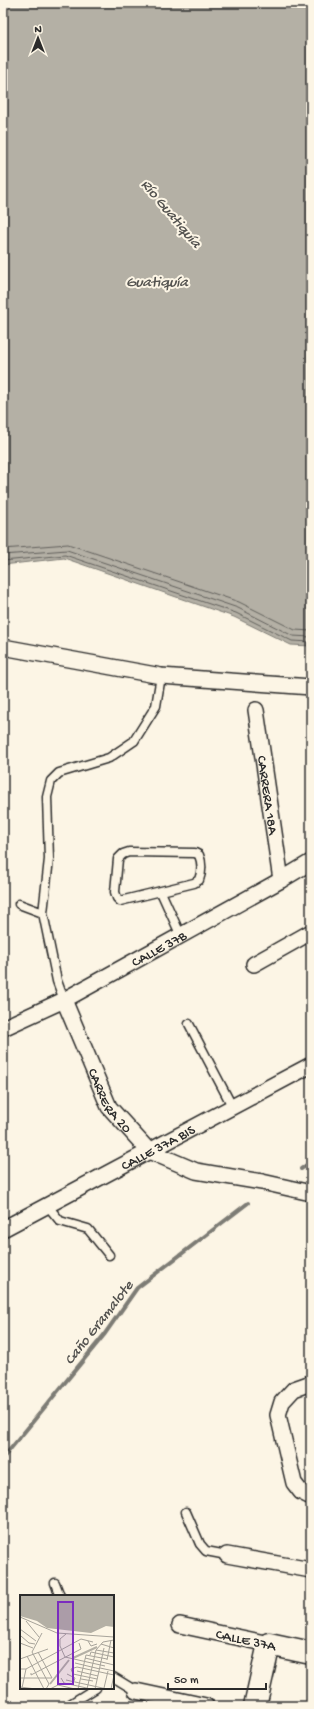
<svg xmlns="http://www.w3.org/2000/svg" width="314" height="1709" viewBox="0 0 314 1709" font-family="'Gochi Hand',sans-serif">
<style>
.water{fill:#b4b0a5;stroke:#7d7b74}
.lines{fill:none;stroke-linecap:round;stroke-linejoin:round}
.shore{stroke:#62605c;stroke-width:1}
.stream{stroke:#7d7b74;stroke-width:4}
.lane-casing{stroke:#2b2b2b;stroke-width:11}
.street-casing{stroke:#2b2b2b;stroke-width:18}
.secondary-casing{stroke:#2b2b2b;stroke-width:25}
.lane{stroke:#fcf5e5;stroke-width:8}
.street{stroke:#fcf5e5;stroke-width:15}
.secondary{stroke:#fcf5e5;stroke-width:22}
.labels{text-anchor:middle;stroke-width:4;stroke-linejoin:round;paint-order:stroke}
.street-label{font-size:14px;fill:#2b2b2b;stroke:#fcf5e5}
.water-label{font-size:15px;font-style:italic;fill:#545350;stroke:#fcf5e5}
.inset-river{fill:none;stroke:#b4b0a5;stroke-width:2}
.inset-road{fill:none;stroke:#a8a49b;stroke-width:1}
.view{fill:#7b2cbf;fill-opacity:0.15;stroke:#7b2cbf;stroke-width:2}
.inset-edge{fill:none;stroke:#2b2b2b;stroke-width:2}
</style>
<rect width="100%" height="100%" fill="#fcf5e5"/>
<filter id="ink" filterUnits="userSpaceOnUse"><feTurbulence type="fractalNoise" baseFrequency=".025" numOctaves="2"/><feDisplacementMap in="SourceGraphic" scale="8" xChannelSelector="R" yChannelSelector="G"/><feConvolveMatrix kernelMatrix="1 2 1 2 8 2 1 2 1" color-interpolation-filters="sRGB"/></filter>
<g filter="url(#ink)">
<path class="water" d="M 3,3 L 311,3 L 311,646 L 291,645 L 234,617 L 64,558 L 3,565 Z"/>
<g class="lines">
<path class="shore" d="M 3,549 L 68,544 L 239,602 L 295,630 L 311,631
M 3,555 L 67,550 L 238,608 L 293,636 L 311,637
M 3,561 L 65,555 L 236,613 L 292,641 L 311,642"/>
<path class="stream" d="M 301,1169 L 311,1162
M 3,1458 L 104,1335 L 137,1288 L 248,1203"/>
<defs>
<path id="lane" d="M 129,852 L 195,853 L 199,855 C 202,862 202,872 199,880 L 194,883 L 120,901 L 117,898 L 115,892 L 118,859 L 123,854 Z
M 161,892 L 181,936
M 19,904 L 43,913
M 64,1000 L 57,981 L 43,913 L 49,859 L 47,797 L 51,781 L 59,773 L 109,758 L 134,741 L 156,706 L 161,676
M 189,1024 L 232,1106
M 47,1205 L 60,1221 L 88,1229 L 109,1255
M 186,1512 L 200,1544 L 206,1551 L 227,1555
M 55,1583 L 60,1596
M 113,1677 L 136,1691
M 67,1706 L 96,1688"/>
<g id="street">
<path d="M 3,647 L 161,676 L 311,687"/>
<path id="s1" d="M 256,710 L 281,880"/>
<path d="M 254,964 L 311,932"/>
<path id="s2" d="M 64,1000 L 109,1107 L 149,1151 L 196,1171 L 262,1182 L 311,1193"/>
<path id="s3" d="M 3,1028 L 64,1000 L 281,880 L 311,862"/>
<path id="s4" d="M 3,1229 L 311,1065"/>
<path d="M 311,1383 L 294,1389 L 282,1402 L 278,1415 L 294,1483 L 301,1492 L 311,1497"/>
<path d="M 227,1555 L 311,1570"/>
<path d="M 180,1625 L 269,1644"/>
<path d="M 136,1691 L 206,1706"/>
</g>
<path id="secondary" d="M 255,1706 L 269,1644 L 311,1653"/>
</defs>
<use href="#lane" class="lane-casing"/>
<use href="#street" class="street-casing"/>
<use href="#secondary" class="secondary-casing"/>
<use href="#lane" class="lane"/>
<use href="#street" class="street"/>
<use href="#secondary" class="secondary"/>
</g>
</g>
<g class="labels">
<g class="street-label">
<text dy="5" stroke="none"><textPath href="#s1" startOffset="86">CARRERA 18A</textPath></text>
<text dy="5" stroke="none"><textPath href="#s3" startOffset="175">CALLE 37B</textPath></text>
<text dy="5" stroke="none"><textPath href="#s2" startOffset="111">CARRERA 20</textPath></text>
<text dy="5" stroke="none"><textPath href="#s4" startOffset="175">CALLE 37A BIS</textPath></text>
<text transform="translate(246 1639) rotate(12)" y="5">CALLE 37A</text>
</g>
<g class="water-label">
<text transform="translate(172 213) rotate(50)" y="5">Río Guatiquía</text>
<text x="157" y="286">Guatiquía</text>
<text transform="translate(98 1322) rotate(-52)" y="5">Caño Gramalote</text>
</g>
</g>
<g transform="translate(20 1595)">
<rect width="94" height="94" fill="#fcf5e5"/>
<path d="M 0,0 L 94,0 L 94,32 L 86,31 L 71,38 L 27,33 L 17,26 L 0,21 Z" fill="#b4b0a5"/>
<path class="inset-river" d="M 53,63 L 77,52M 30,89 L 49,65"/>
<path class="inset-road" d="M 0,22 L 37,38 L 94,42M 6,26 L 19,42M 0,34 L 16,46M 22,38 L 12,57 L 29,89 L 26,94M 46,39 L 40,44 L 40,51 L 45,62 L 85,71M 1,41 L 9,48 L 15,49M 68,46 L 71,51 L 77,49M 0,48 L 13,53M 81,49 L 94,53M 76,55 L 94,58M 70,60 L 71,57 L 94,62M 7,61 L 24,94M 65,63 L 94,70M 0,64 L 28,54M 87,65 L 91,45M 55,68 L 80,74M 80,73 L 94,76M 0,74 L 6,74 L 61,44 L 73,47M 57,76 L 78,81M 11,78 L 11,80 L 61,54 L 59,48M 47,79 L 55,83 L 54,86M 0,83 L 32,83 L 18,57M 41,83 L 44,88 L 71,94M 61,84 L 73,86M 77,84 L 53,79 L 51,74 L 57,72 L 94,80M 46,85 L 87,94M 0,92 L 16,94M 2,93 L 6,74M 84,93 L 88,76M 30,94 L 38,90 L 55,94M 58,94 L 66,60 L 87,64M 67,94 L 76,55 L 83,47 L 94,45M 75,94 L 84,53M 91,94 L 94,80"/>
<path class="view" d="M 38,7 L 53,7 L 53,89 L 38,89 Z"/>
<rect width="94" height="94" class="inset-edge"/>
</g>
<rect width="314" height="1709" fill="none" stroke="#fcf5e5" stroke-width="16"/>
<rect x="8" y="8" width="298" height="1693" fill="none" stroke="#2b2b2b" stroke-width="1.5" filter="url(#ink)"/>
<g transform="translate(38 38)" stroke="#fcf5e5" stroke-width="3" paint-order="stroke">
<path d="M0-3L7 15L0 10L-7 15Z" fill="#2b2b2b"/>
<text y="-6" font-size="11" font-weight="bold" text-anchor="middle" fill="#2b2b2b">N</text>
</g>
<path d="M168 1683v6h98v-6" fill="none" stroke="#2b2b2b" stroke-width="2"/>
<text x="174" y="1683" font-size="12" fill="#2b2b2b" stroke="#fcf5e5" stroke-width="3" paint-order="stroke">50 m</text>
</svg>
